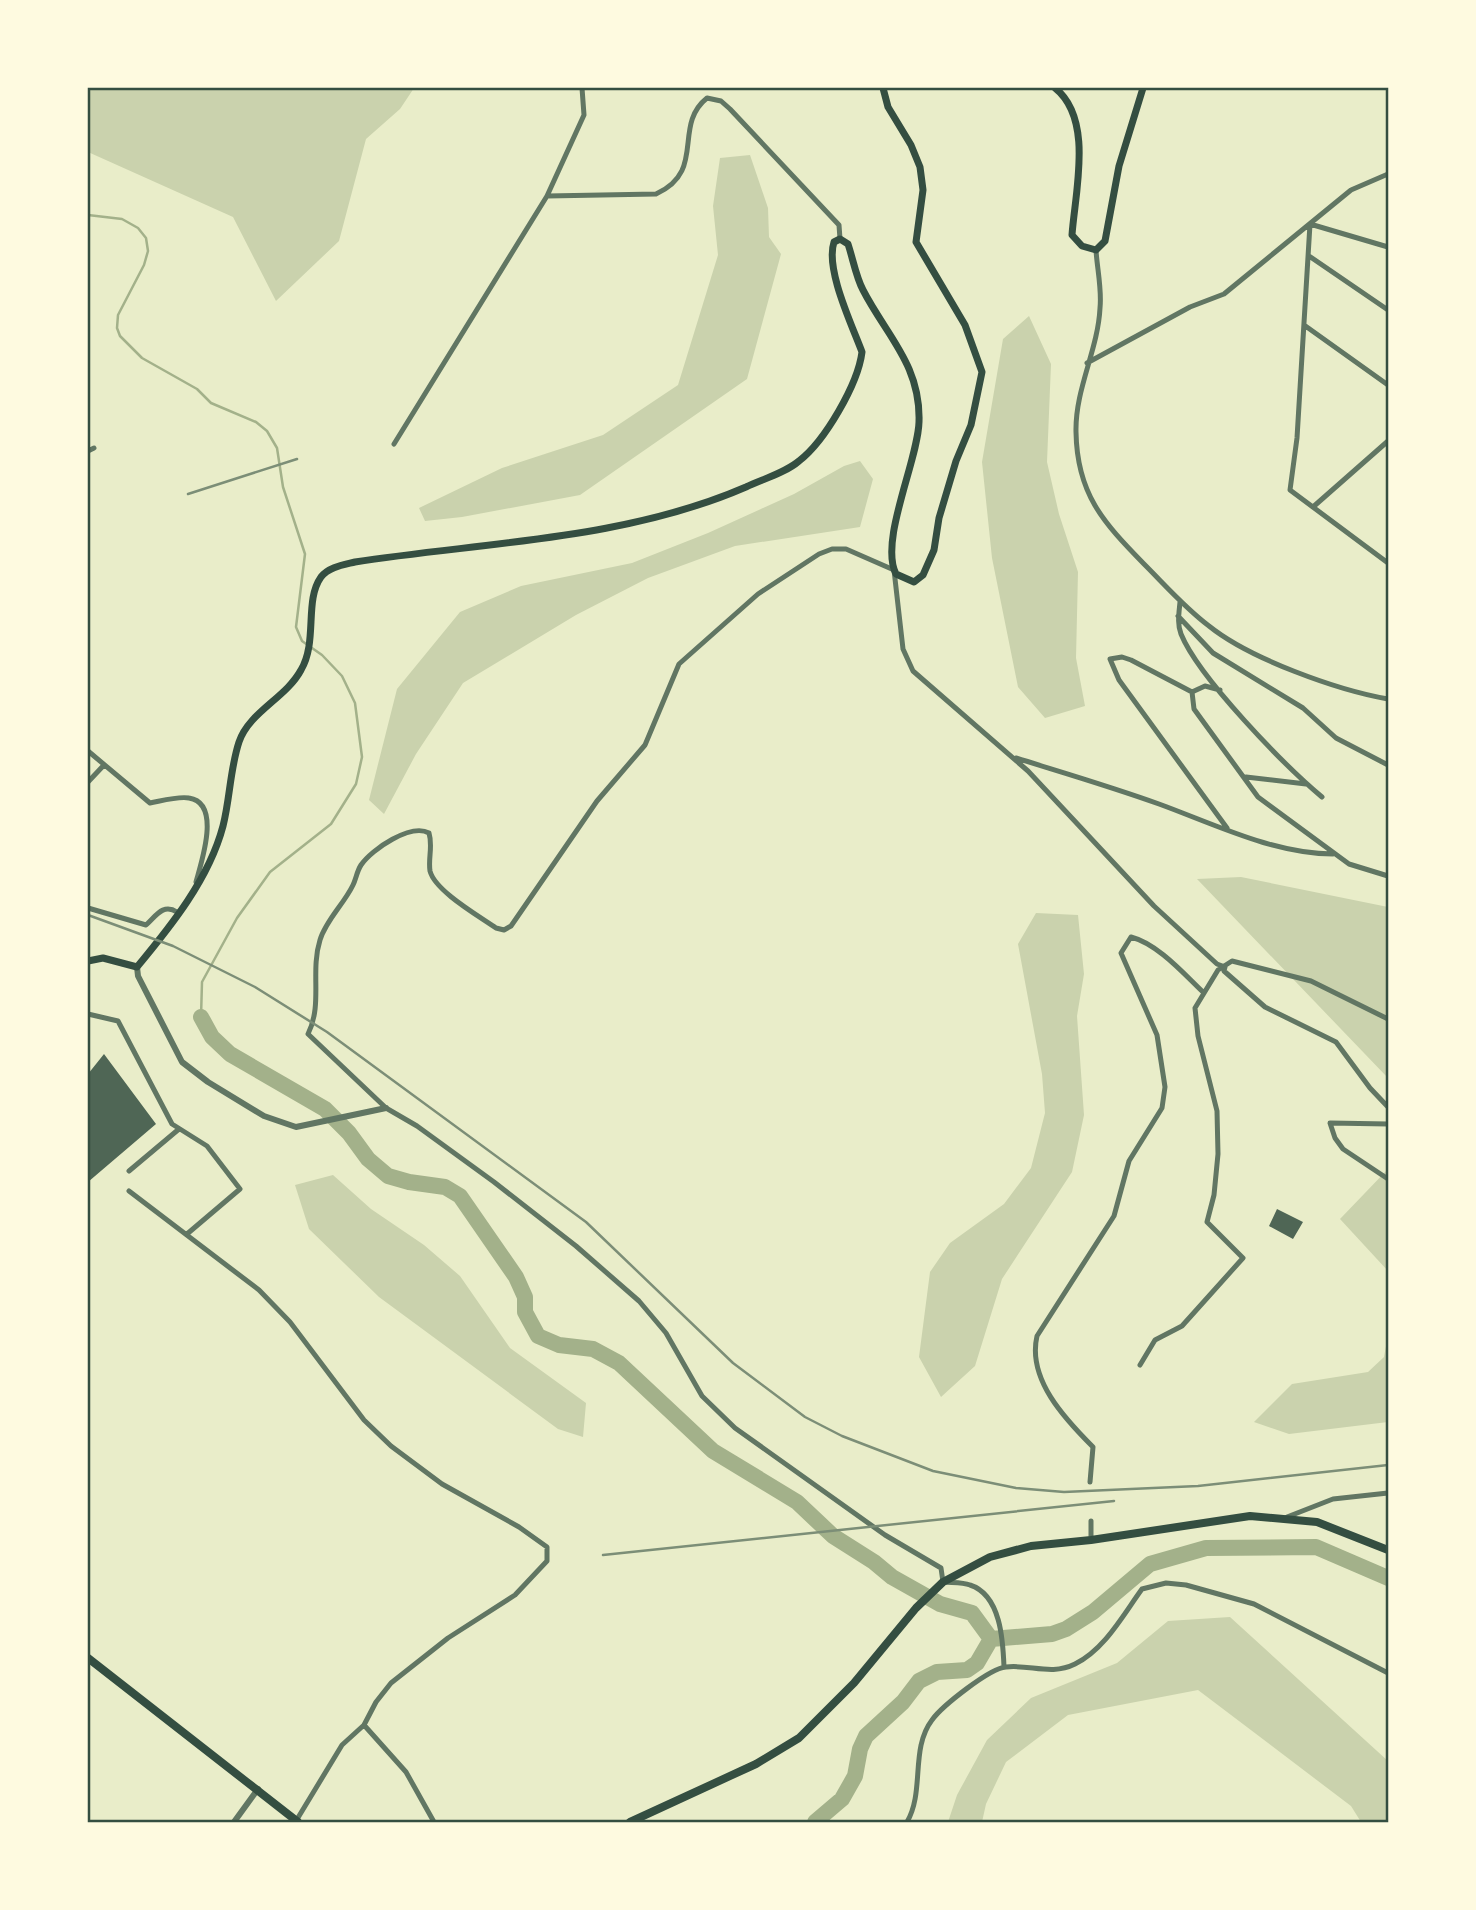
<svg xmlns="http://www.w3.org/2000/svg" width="1476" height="1910" viewBox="0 0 1476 1910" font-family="'Space Grotesk',sans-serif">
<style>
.green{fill:#cad2ad}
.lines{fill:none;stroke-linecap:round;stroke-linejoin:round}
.stream{stroke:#a3b18a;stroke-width:2.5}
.river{stroke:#a3b18a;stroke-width:16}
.building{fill:#4f6655}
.minor{stroke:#617663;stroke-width:5}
.tertiary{stroke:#617663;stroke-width:6}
.secondary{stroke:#344e41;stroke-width:7}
.primary{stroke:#344e41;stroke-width:8}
.rail{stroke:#7c8e77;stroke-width:2.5}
.neatline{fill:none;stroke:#344e41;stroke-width:2.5}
</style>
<rect width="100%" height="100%" fill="#e9edc9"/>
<path class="green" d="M 88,88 L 414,88 L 400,109 L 366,139 L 339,241 L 276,301 L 233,217 L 88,152 Z
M 750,155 L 768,208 L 769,237 L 781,254 L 747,379 L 580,495 L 462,517 L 425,521 L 419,508 L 502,468 L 603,435 L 678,385 L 718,255 L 713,206 L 720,158 Z
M 1029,316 L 1051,364 L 1047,462 L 1059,514 L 1078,572 L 1076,658 L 1085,706 L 1045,718 L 1018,687 L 992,558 L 982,462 L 1003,339 Z
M 860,461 L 873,479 L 860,527 L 735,546 L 648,578 L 576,615 L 463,683 L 416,754 L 384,814 L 369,800 L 397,689 L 460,612 L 521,586 L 632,563 L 708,533 L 794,494 L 844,466 Z
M 1241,877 L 1388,907 L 1388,1078 L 1197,879 Z
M 1036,913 L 1078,915 L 1084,974 L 1077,1016 L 1084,1115 L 1072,1172 L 1002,1279 L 975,1366 L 941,1397 L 919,1357 L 930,1272 L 950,1243 L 1004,1204 L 1031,1168 L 1045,1113 L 1042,1074 L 1018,944 Z
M 1388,1169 L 1388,1271 L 1340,1219 Z
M 333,1175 L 371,1209 L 424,1245 L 460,1276 L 510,1348 L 586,1403 L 583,1437 L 558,1429 L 379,1297 L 309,1229 L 295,1185 Z
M 1388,1335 L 1388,1422 L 1289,1434 L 1254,1422 L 1292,1384 L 1368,1372 L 1384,1357 Z
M 1230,1617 L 1388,1761 L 1388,1822 L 1361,1822 L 1351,1806 L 1198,1690 L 1068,1715 L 1006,1762 L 986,1804 L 982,1822 L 948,1822 L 957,1795 L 987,1740 L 1031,1698 L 1117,1663 L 1168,1621 Z"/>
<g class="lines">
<path class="stream" d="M 88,215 L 122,219 L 138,228 L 146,238 L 148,251 L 144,265 L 118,315 L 117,328 L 120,336 L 142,358 L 197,389 L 211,403 L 256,422 L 267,431 L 277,448 L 283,487 L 305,554 L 296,627 L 302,641 L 322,655 L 342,676 L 355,703 L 362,757 L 356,784 L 331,824 L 270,872 L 237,918 L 202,982 L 201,1017"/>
<path class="river" d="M 201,1017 L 212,1037 L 230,1054 L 325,1109 L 349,1133 L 368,1159 L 388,1176 L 409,1182 L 445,1187 L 460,1196 L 516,1277 L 525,1297 L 525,1312 L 538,1336 L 559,1345 L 593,1349 L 619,1363 L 713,1451 L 797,1502 L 833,1536 L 874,1562 L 892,1577 L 940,1604 L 972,1613 L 991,1639 L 1052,1634 L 1066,1629 L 1093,1612 L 1150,1564 L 1206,1548 L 1316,1547 L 1388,1578
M 815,1822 L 842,1799 L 855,1776 L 860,1749 L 866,1736 L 903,1702 L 919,1681 L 937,1672 L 967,1670 L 977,1663 L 991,1639"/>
</g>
<path class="building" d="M 104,1054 L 156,1124 L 88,1182 L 88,1074 Z
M 1277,1209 L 1303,1222 L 1293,1239 L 1269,1226 Z"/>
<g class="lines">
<path class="minor" d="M 547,196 L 656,194 C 707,171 672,126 707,98 L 721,101 L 730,109 L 839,225 L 840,239
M 1310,224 L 1297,438 L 1290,490 L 1388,563
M 1310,224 L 1388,247
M 1096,250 C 1097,268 1102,289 1100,308 C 1098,350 1075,389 1076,432 C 1077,494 1103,522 1144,564 C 1165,585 1185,608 1209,626 C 1250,659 1337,690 1388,699
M 1309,256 L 1388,310
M 1304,325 L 1388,385
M 1087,363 L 1190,307 L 1224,294 L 1351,190 L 1388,174
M 394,444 L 547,196 L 584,115 L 582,88
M 88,451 L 94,448
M 1313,507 L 1388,441
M 1180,602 C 1179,613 1177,624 1181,634 C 1199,678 1285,766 1322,797
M 1178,616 L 1213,653 L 1303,708 L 1336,738 L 1388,765
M 1192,692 L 1131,660 L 1122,657 L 1110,659 L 1119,680 L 1227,828
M 1192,692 L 1194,709 L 1258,797 L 1349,864 L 1388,876
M 1192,692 L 1205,686 L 1220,690
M 88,751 L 150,803 C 161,801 178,796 189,798 C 222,803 201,863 196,882
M 1016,758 C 1064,773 1112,787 1159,804 C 1214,824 1274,854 1333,854
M 1246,777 L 1306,784
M 88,782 L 104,765
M 88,908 L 146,925 C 156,916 163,903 177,912
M 88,1014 L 118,1021 L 172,1124 L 207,1146 L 240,1189 L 187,1234
M 1388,1124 L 1330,1123 L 1335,1138 L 1343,1149 L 1388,1179
M 129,1171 L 179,1129
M 129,1191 L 259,1290 L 290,1322 L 364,1420 L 391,1446 L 442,1484 L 519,1527 L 547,1547 L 547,1561 L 515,1595 L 448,1638 L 391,1683 L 376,1702 L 364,1725 L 342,1745 L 296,1821
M 1140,1365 L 1155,1340 L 1182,1326 L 1243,1258 L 1207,1222 L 1214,1195 L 1218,1154 L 1217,1111 L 1198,1036 L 1195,1008 L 1218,970 L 1232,961 L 1311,981 L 1388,1019
M 1090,1482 L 1093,1447 C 1065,1419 1027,1379 1037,1336 L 1114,1216 L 1129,1161 L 1162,1108 L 1165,1087 L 1157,1035 L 1121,953 L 1131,937 C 1158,944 1184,974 1203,992
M 1287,1517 L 1333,1499 L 1388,1493
M 1091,1540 L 1091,1521
M 1004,1667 C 1003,1641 1001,1595 970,1585 C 962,1582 951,1583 943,1582 L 941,1568 L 885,1535 L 735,1428 L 702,1396 L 666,1333 L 639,1301 L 576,1246 L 494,1182 L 417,1126 L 386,1108 L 308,1034 C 323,1004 310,972 320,940 C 326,920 344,904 353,885 C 356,879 357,871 361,865 C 372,849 411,823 429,833 C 433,846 428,858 430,871 C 435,891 479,916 496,928 L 504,930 L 511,926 L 597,801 L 645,745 L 679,664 L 758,594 L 819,554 L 832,549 L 846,549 L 894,570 L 903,649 L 913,671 L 1028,771 L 1154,906 L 1217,964 L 1225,967 L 1224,971 L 1265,1007 L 1336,1042 L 1370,1088 L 1388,1107
M 364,1725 L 406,1772 L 434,1822
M 907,1822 C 925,1791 910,1749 932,1720 C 942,1706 990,1668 1006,1667 C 1030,1664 1051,1676 1075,1664 C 1105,1649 1123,1615 1142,1589 L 1166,1583 L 1186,1585 L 1254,1604 L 1388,1673"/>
<path class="tertiary" d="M 137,967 L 138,976 L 182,1062 L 208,1082 L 264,1116 L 296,1127 L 386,1108
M 234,1822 L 258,1789"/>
<path class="secondary" d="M 1055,88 C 1094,119 1075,192 1072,235 L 1082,246 L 1096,250 L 1105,241 L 1119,166 L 1143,88
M 88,961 L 103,958 L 137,967 C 171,926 209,879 223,826 C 230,799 230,769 239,742 C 249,712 286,698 301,670 C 318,641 304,601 321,577 C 329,567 343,565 355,562 C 485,542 624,540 746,487 C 763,479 785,473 799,461 C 825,441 858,384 862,352 C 852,325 825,269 834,242 L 840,239 L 848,244 C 853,259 856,277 863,290 C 886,335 921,365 919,422 C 918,460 879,541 896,574 L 914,582 L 923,575 L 934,550 L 939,518 L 956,461 L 971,425 L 982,372 L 965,325 L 916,242 L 923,190 L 920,167 L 911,145 L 888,107 L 883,88"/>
<path class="primary" d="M 88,1658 L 298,1822
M 630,1822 L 756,1764 L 799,1738 L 854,1683 L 916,1608 L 943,1582 L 990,1557 L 1031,1546 L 1091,1540 L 1250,1516 L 1317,1522 L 1388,1550"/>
<path class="rail" d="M 188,494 L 297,459
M 88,915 L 173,946 L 255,987 L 327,1032 L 586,1222 L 733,1363 L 805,1417 L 842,1436 L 933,1471 L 1016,1488 L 1064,1492 L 1198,1486 L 1388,1465
M 603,1555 L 1114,1501"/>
</g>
<rect width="1476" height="1910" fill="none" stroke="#fefae0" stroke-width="178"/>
<rect x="89" y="89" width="1298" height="1732" class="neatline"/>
</svg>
